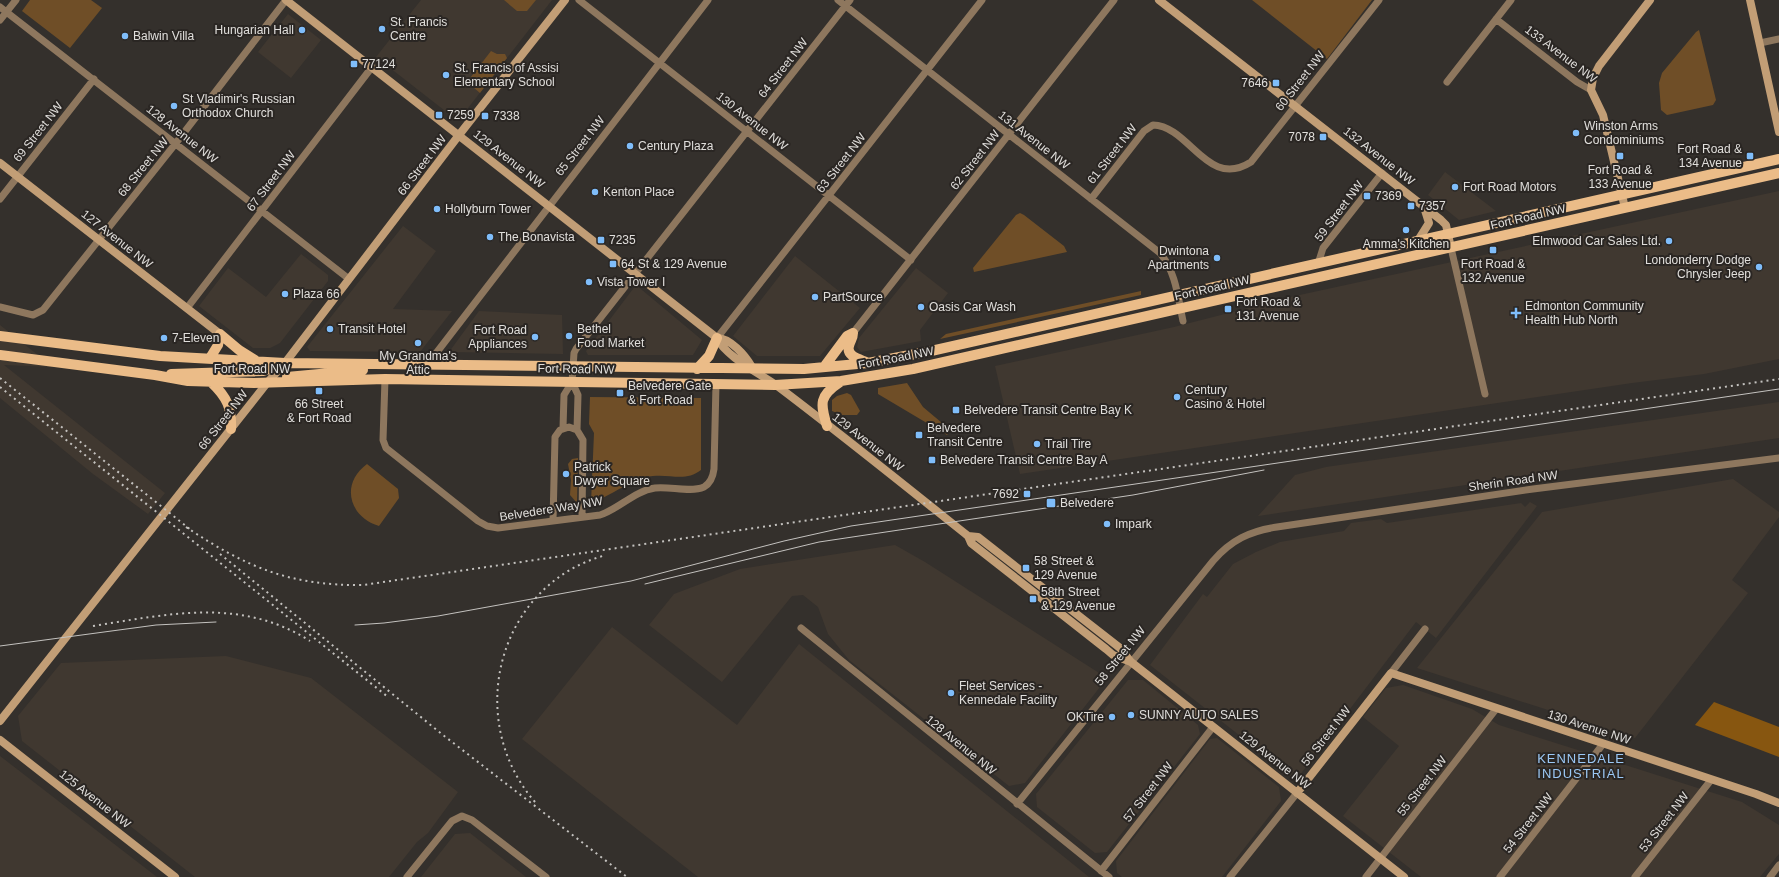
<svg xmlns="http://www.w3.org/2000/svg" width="1779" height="877" viewBox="0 0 1779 877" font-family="Arial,sans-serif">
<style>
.built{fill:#403830}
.green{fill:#6f4e27}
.water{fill:#875610}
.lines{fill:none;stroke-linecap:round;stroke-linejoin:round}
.street{stroke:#8e775e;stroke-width:7}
.secondary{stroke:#c29e76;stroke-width:8}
.primary{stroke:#ebbc88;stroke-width:10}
.tram{stroke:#c4c2bf;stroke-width:1}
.rail{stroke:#c4c2bf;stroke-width:2;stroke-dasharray:2 4;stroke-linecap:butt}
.poi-dot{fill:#7fbdfa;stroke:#2a2623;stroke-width:1.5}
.labels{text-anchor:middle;stroke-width:4;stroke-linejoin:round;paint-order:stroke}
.poi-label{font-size:12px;fill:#e0dedb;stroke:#2a2623;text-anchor:start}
.street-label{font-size:12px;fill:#e0dedb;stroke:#2a2623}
.neighbourhood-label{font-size:13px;letter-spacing:1px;fill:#9bc8f5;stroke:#2a2623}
</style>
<rect width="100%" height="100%" fill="#34302c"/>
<path class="built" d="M 421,0 L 552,0 L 458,121 L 376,57 Z
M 288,14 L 321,40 L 291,78 L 258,52 Z
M 1445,172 L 1496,211 L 1459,220 L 1428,195 Z
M 1779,191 L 1779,359 L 1704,374 L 1632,383 L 1020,474 L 995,366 L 1174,327 L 1295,296 Z
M 403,226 L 436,251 L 393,309 L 452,311 L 420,352 L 310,351 L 307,347 Z
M 301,254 L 328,275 L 328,281 L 280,343 L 270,348 L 253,348 L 199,306 L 228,268 L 266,297 Z
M 795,256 L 860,308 L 820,356 L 757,356 L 733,336 Z
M 916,268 L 948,293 L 920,330 L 921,341 L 861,352 L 857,347 L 859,338 Z
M 636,285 L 702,340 L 693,355 L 588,355 L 586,351 Z
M 479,311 L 562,315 L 563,354 L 449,352 Z
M 0,325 L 53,367 L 4,365 L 165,493 L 148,514 L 93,474 L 0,398 Z
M 1779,402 L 1779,438 L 1258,516 L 1295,475 L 1326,467 Z
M 1733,479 L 1779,512 L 1779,517 L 1732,580 L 1748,593 L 1635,738 L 1417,668 L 1542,512 Z
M 1530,502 L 1537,506 L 1436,638 L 1416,622 L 1296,780 L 1150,665 L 1203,594 L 1207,597 L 1233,564 L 1256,552 L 1280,542 L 1344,531 L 1351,523 L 1381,519 L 1387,523 L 1521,503 L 1525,507 Z
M 895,545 L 925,562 L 1107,678 L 1025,783 L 1009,786 L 849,660 L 828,634 L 818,607 L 803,595 L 792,596 L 722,682 L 649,625 L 674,594 L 740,569 Z
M 612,627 L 737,725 L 799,644 L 1089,877 L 698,877 L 522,739 Z
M 226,656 L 311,678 L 458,792 L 428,833 L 417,842 L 389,877 L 195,877 L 22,741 L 18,716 L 61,663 Z
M 1128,680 L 1143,680 L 1198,725 L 1200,734 L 1107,852 L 1095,853 L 1037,807 L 1036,794 Z
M 1403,685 L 1472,709 L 1499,725 L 1742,802 L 1779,825 L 1779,854 L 1760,877 L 1421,877 L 1343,816 L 1399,746 L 1363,717 L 1386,688 Z
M 1217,738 L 1279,787 L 1281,801 L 1222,877 L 1122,877 L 1117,873 L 1116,861 L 1210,739 Z
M 0,756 L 157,877 L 0,877 Z
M 470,833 L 526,877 L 421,877 L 455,834 Z"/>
<path class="green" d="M 30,0 L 91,0 L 102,8 L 70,48 L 22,11 Z
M 504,0 L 536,0 L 527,11 L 517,11 Z
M 1252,0 L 1372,0 L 1327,59 Z
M 1699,30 L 1716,100 L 1713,105 L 1667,115 L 1661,110 L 1659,83 L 1662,73 L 1696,32 Z
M 491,51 L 497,54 L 505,54 L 507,58 L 480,93 L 467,82 Z
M 1020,213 L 1024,215 L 1064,246 L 1067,252 L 974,272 L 973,268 L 1016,215 Z
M 1141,291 L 1141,295 L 940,339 L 946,334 Z
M 907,383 L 923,407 L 948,428 L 950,431 L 947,435 L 878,394 L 878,388 Z
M 847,393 L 851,395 L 860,411 L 857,415 L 842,415 L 832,411 L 832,400 L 837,396 Z
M 590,397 L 701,398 L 701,470 C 686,482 671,474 653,476 C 631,478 612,496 591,503 L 594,433 L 589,424 Z
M 578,458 L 577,503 L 570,495 L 571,480 L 568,464 L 572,459 Z
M 367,464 L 398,489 L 399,498 L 379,526 C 349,517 340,484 367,464 Z"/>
<path class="water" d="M 1714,702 L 1779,727 L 1779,757 L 1695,725 Z"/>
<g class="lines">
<path class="street" d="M 579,0 L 911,260
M 838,0 L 1160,253 C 1176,272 1178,298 1183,321
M 0,7 L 349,279
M 1496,19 L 1577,82 L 1591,90
M 0,20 L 16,0
M 1760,43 L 1779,39
M 1447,82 L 1511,0
M 0,199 L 94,79
M 1091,199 L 1144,131 L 1153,125 C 1190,126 1207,190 1251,162 L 1379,0
M 1451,248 L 1485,394
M 1318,264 L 1323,248 L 1382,173
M 0,307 L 33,315 L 43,310 L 176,143 L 286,0
M 187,308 L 372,67
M 853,333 L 1114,0
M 717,338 L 982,0
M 427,365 L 708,0
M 385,379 L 383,440 L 386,448 L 478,521 L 487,526 L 498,528 L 600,515 C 619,509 634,491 655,488 C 670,486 690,493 704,487 C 711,483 713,477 714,469 L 716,384
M 563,428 L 564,395 L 572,382
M 577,430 L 578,395 L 572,382 L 574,353 L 576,349 L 850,0
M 553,521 L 555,437 L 560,430 L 569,427 L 577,430 L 583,440 L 582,517
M 801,628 L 1109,877
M 1391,673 L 1425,629
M 1017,804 L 1213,561 C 1231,540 1250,531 1277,527 L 1533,489 L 1779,458
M 1101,871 L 1213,727
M 407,877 L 452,821 L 462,816 L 472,820 L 546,877
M 1230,877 L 1297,793
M 1366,877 L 1496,709
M 1500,877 L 1603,744
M 1635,877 L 1711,780
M 1770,877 L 1779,865"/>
<path class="secondary" d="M 286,0 L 717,338 C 725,356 759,373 776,385 C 841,434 904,485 968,536 L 978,537 L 1120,648 L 1131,662
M 1159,0 L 1441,220 L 1446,225 L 1451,248
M 1750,0 L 1779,132
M 0,163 L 220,334
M 1625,208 L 1603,115 L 1591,90 L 1593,78 L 1599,66 L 1650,0
M 1417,242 L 1429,223 L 1424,207
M 717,338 C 730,338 745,355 752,367
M 968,536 L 971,543 L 1106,649 L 1113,655 L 1131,662 L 1404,877
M 0,721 L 267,383 L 285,363 L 459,135 L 565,0
M 0,740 L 175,877
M 1297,793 L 1391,673 L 1756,794 L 1779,803"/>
<path class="primary" d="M 853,333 C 853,339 850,341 849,346 C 846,356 859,359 866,362
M 220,334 L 239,350 L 255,360
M 0,336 L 160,356 L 285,363 L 804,369 L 868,363 L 931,351 L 1779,159
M 0,355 L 155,375 L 188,381 L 254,383 L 385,379 L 775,385 L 841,381 L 913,369 L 1779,173
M 210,358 L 218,345 L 220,334
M 824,367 L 847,336 L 853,333
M 697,369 L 709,356 L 717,338
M 171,374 L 263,371 L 282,365
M 287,377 L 363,370
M 211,382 C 227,397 232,408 231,429
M 827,426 C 820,403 819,396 840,382"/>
<path class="tram" d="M 645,584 L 819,542 L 1133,495 L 1264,470
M 355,625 L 384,623 L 438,616 L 631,581 L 784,541 L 851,526 L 1779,389
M 0,646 L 156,625 L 216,622"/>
<path class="rail" d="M 0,378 L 191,530
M 0,387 L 388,697
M 186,527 C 246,567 290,586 363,585 L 1779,379
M 220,554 L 443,735 L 627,877
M 93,626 C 169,614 241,597 310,641
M 535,802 C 463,719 498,584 606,555"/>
</g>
<g class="poi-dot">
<circle cx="382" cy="29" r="4"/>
<circle cx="302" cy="30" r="4"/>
<circle cx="125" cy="36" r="4"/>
<rect x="350" y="60" width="8" height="8" rx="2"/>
<circle cx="446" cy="75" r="4"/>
<rect x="1272" y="79" width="8" height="8" rx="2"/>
<circle cx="174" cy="106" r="4"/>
<rect x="435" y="111" width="8" height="8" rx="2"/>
<rect x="481" y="112" width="8" height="8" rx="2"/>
<circle cx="1576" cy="133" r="4"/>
<rect x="1319" y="133" width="8" height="8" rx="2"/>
<circle cx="630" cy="146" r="4"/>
<rect x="1616" y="152" width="8" height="8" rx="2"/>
<rect x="1746" y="152" width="8" height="8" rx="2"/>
<circle cx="1455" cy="187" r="4"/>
<circle cx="595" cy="192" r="4"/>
<rect x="1363" y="192" width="8" height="8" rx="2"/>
<rect x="1407" y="202" width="8" height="8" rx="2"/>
<circle cx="437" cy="209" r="4"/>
<circle cx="1406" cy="230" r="4"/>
<circle cx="490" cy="237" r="4"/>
<rect x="597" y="236" width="8" height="8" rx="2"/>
<circle cx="1669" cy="241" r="4"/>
<rect x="1489" y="246" width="8" height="8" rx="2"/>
<circle cx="1217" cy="258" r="4"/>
<rect x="609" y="260" width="8" height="8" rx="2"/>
<circle cx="1759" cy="267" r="4"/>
<circle cx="589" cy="282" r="4"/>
<circle cx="285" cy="294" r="4"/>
<circle cx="815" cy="297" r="4"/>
<circle cx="921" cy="307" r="4"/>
<rect x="1224" y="305" width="8" height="8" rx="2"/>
<path d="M1514 307h4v4h4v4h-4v4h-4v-4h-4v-4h4z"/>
<circle cx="330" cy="329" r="4"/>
<circle cx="569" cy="336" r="4"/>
<circle cx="535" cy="337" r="4"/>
<circle cx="164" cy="338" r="4"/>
<circle cx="418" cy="343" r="4"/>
<rect x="315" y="387" width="8" height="8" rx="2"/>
<rect x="616" y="389" width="8" height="8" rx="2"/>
<circle cx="1177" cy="397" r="4"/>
<rect x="952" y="406" width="8" height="8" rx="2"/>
<rect x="915" y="431" width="8" height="8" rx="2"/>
<circle cx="1037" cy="444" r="4"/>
<rect x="928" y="456" width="8" height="8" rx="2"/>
<circle cx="566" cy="474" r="4"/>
<rect x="1023" y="490" width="8" height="8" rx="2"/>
<rect x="1046" y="498" width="10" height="10" rx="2"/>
<circle cx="1107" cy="524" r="4"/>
<rect x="1022" y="564" width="8" height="8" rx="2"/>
<rect x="1029" y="595" width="8" height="8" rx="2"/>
<circle cx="951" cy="693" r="4"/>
<circle cx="1131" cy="715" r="4"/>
<circle cx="1112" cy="717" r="4"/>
</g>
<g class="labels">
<g class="poi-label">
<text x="390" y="26">St. Francis<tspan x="390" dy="14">Centre</tspan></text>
<text x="294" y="34" text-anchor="end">Hungarian Hall</text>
<text x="133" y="40">Balwin Villa</text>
<text x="362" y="68">77124</text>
<text x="454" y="72">St. Francis of Assisi<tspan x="454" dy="14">Elementary School</tspan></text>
<text x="1268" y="87" text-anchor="end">7646</text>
<text x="182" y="103">St Vladimir's Russian<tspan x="182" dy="14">Orthodox Church</tspan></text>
<text x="447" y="119">7259</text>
<text x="493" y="120">7338</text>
<text x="1584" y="130">Winston Arms<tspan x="1584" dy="14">Condominiums</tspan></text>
<text x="1315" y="141" text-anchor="end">7078</text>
<text x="638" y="150">Century Plaza</text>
<text x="1742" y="153" text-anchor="end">Fort Road &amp;<tspan x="1742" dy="14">134 Avenue</tspan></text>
<text x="1620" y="174" text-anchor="middle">Fort Road &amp;<tspan x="1620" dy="14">133 Avenue</tspan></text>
<text x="1463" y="191">Fort Road Motors</text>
<text x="603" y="196">Kenton Place</text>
<text x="1375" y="200">7369</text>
<text x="1419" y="210">7357</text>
<text x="445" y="213">Hollyburn Tower</text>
<text x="498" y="241">The Bonavista</text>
<text x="609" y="244">7235</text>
<text x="1661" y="245" text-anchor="end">Elmwood Car Sales Ltd.</text>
<text x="1406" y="248" text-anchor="middle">Amma's Kitchen</text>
<text x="1209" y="255" text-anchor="end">Dwintona<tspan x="1209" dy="14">Apartments</tspan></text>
<text x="1751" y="264" text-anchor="end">Londonderry Dodge<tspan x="1751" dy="14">Chrysler Jeep</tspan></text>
<text x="621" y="268">64 St &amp; 129 Avenue</text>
<text x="1493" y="268" text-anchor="middle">Fort Road &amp;<tspan x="1493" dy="14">132 Avenue</tspan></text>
<text x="597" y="286">Vista Tower I</text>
<text x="293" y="298">Plaza 66</text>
<text x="823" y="301">PartSource</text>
<text x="1236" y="306">Fort Road &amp;<tspan x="1236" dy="14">131 Avenue</tspan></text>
<text x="1525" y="310">Edmonton Community<tspan x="1525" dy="14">Health Hub North</tspan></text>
<text x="929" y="311">Oasis Car Wash</text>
<text x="338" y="333">Transit Hotel</text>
<text x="577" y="333">Bethel<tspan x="577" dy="14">Food Market</tspan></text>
<text x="527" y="334" text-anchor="end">Fort Road<tspan x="527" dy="14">Appliances</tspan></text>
<text x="172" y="342">7-Eleven</text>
<text x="418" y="360" text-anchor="middle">My Grandma's<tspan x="418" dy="14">Attic</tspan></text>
<text x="628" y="390">Belvedere Gate<tspan x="628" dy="14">&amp; Fort Road</tspan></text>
<text x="1185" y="394">Century<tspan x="1185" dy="14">Casino &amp; Hotel</tspan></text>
<text x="319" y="408" text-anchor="middle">66 Street<tspan x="319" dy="14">&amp; Fort Road</tspan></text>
<text x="964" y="414">Belvedere Transit Centre Bay K</text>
<text x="927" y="432">Belvedere<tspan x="927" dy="14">Transit Centre</tspan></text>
<text x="1045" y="448">Trail Tire</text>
<text x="940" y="464">Belvedere Transit Centre Bay A</text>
<text x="574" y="471">Patrick<tspan x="574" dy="14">Dwyer Square</tspan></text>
<text x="1019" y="498" text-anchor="end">7692</text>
<text x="1060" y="507">Belvedere</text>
<text x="1115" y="528">Impark</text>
<text x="1034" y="565">58 Street &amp;<tspan x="1034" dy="14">129 Avenue</tspan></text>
<text x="1041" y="596">58th Street<tspan x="1041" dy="14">&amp; 129 Avenue</tspan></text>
<text x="959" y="690">Fleet Services -<tspan x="959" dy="14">Kennedale Facility</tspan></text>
<text x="1139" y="719">SUNNY AUTO SALES</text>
<text x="1104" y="721" text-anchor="end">OKTire</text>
</g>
<g class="street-label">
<text transform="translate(1561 54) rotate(37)" y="4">133 Avenue NW</text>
<text transform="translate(783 68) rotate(-52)" y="4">64 Street NW</text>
<text transform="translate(1300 81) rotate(-52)" y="4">60 Street NW</text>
<text transform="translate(752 121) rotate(38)" y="4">130 Avenue NW</text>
<text transform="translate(38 132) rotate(-52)" y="4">69 Street NW</text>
<text transform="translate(182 134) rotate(38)" y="4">128 Avenue NW</text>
<text transform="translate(1034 140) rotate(38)" y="4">131 Avenue NW</text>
<text transform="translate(580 146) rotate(-52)" y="4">65 Street NW</text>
<text transform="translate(1112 154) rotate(-52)" y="4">61 Street NW</text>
<text transform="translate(1379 156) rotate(38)" y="4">132 Avenue NW</text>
<text transform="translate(509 159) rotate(38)" y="4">129 Avenue NW</text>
<text transform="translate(975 160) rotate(-52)" y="4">62 Street NW</text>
<text transform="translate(841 163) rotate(-52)" y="4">63 Street NW</text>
<text transform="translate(422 165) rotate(-53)" y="4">66 Street NW</text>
<text transform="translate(143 167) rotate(-51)" y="4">68 Street NW</text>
<text transform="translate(271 181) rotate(-53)" y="4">67 Street NW</text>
<text transform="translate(1339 211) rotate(-53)" y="4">59 Street NW</text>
<text transform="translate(1528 217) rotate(-13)" y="4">Fort Road NW</text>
<text transform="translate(117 239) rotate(38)" y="4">127 Avenue NW</text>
<text transform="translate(1212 288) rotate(-13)" y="4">Fort Road NW</text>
<text transform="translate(896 358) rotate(-11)" y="4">Fort Road NW</text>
<text x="252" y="373">Fort Road NW</text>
<text transform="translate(576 369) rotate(1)" y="4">Fort Road NW</text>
<text transform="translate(223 420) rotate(-52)" y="4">66 Street NW</text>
<text transform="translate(868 442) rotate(38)" y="4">129 Avenue NW</text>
<text transform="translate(1513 481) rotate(-8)" y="4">Sherin Road NW</text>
<text transform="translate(551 509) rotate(-9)" y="4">Belvedere Way NW</text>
<text transform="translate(1120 656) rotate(-51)" y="4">58 Street NW</text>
<text transform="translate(1589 727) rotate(18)" y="4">130 Avenue NW</text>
<text transform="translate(1326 736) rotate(-52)" y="4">56 Street NW</text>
<text transform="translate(961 745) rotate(39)" y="4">128 Avenue NW</text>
<text transform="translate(1275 760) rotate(38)" y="4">129 Avenue NW</text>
<text transform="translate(1422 786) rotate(-52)" y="4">55 Street NW</text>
<text transform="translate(1148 792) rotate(-52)" y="4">57 Street NW</text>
<text transform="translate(95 799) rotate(38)" y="4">125 Avenue NW</text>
<text transform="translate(1664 822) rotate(-52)" y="4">53 Street NW</text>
<text transform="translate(1528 823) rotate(-52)" y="4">54 Street NW</text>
</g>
<g class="neighbourhood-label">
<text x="1581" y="763">KENNEDALE<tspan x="1581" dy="15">INDUSTRIAL</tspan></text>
</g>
</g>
</svg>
